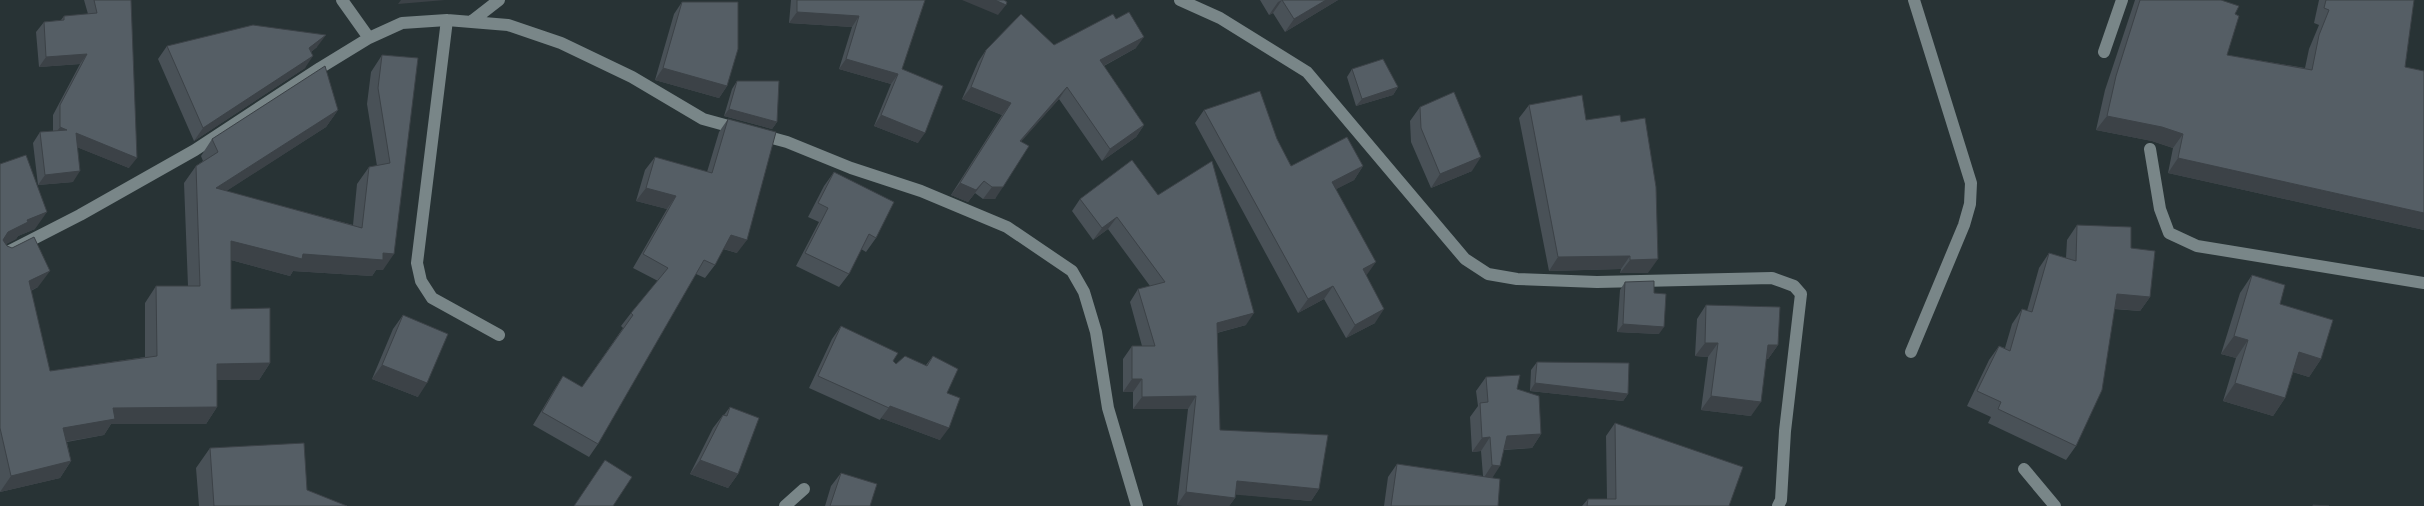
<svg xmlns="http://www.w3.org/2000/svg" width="2424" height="506" viewBox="0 0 2424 506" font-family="Mulish,sans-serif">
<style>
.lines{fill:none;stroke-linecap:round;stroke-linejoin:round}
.minor{stroke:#798688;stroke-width:12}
.wall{fill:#495157}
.shaded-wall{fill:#3c4247}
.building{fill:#555e65;stroke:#3c4247}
</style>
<rect width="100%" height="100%" fill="#283335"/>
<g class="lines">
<path class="minor" d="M 342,0 L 369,38
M 1180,0 L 1220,18 L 1307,72 L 1465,259 L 1488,274 L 1517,279 L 1597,282 L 1772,278 L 1794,286 L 1801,294 L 1785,431 L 1781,500 L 1778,506
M 447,20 L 417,263 L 421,281 L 432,298 L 499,335
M 472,21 L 499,0
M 2104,52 L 2122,0
M 2150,149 L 2160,209 L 2169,233 L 2197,246 L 2424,283
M 0,256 L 80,215 L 195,150 L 320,68 L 369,38 L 402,23 L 447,20 L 508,25 L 561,43 L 632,77 L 703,119 L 787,142 L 851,168 L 921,191 L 1007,227 L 1072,271 L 1084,292 L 1096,332 L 1108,408 L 1137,506
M 1911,352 L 1964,225 L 1970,204 L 1971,183 L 1914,0
M 2024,469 L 2055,506
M 785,506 L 804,489"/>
</g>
<path class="wall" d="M 84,0 L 131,0 L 129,168 L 77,147 L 73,182 L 38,185 L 33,143 L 40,132 L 53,131 L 53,115 L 80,64 L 39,67 L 36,32 L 44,22 L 61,20 L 64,16 L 88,14 Z
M 791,0 L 925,0 L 902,69 L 918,143 L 874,126 L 891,84 L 839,69 L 852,27 L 789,23 Z
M 1260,0 L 1338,0 L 1285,32 L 1273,13 L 1269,15 Z
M 2135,0 L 2221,0 L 2235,14 L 2227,55 L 2305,68 L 2309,49 L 2319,25 L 2314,23 L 2319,0 L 2414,0 L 2405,67 L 2424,71 L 2424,230 L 2168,173 L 2173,148 L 2152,141 L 2096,130 L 2105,90 Z
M 682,2 L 727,86 L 719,98 L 655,80 L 674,14 Z
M 1116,19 L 1136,48 L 1104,66 L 1144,125 L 1136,137 L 1102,161 L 1059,99 L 1021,141 L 995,199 L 983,199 L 975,193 L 968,202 L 951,195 L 1002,115 L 962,99 L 978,62 L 986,50 L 1054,45 Z
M 167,46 L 317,47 L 311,52 L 305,68 L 194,141 L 158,59 Z
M 382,55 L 418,58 L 383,270 L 376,270 L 372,276 L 293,271 L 290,276 L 231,260 L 231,309 L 270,363 L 259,380 L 217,380 L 217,407 L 206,424 L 111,424 L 104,435 L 67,442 L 71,461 L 60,478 L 0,492 L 0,164 L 35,229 L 18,236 L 16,239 L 6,244 L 38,287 L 31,291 L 50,371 L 145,357 L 145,303 L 156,286 L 188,286 L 184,183 L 196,166 L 203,161 L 201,156 L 212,139 L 338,110 L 326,127 L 226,191 L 353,225 L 357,184 L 369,167 L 377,166 L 367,104 L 371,72 Z
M 1352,69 L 1398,87 L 1393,95 L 1356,106 L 1347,77 Z
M 737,81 L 777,122 L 772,129 L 724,116 L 732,89 Z
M 1529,105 L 1586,120 L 1621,122 L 1648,273 L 1620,273 L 1621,269 L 1549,271 L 1519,118 Z
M 1420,107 L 1472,171 L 1431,188 L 1411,142 L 1410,121 Z
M 1204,110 L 1277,139 L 1291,166 L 1363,166 L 1354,180 L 1336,189 L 1366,276 L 1375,323 L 1346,338 L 1324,299 L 1298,313 L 1195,123 Z
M 728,119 L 737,253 L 723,249 L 715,265 L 705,278 L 696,274 L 598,444 L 589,457 L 533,425 L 554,390 L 563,376 L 582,387 L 623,328 L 621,326 L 631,313 L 658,281 L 633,268 L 667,209 L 636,201 L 645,170 L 655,157 L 707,172 L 719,132 Z
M 1132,160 L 1246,325 L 1217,333 L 1220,430 L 1319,489 L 1311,501 L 1235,494 L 1235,498 L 1229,506 L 1188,506 L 1177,505 L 1188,409 L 1133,409 L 1133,392 L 1123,392 L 1123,359 L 1132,346 L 1142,346 L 1130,302 L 1138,289 L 1150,286 L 1108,229 L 1093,240 L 1072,211 L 1080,199 Z
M 834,172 L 876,238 L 866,252 L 861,249 L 849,274 L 839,287 L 796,266 L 819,222 L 808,217 L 824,186 Z
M 2077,225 L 2131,248 L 2150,297 L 2140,311 L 2114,309 L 2076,446 L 2066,460 L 1988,423 L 1991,417 L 1967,406 L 1989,360 L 1999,346 L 2005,348 L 2012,324 L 2022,309 L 2027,311 L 2039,268 L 2049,253 L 2066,258 L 2067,240 Z
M 2252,275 L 2280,304 L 2321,359 L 2309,377 L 2293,372 L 2285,398 L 2273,416 L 2223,401 L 2236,358 L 2221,354 L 2240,293 Z
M 1625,282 L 1654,293 L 1659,334 L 1617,332 L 1620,290 Z
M 1706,305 L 1778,345 L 1768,359 L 1766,359 L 1751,416 L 1701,410 L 1708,357 L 1695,356 L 1697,319 Z
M 403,315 L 418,397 L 372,379 L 393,329 Z
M 841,326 L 896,364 L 926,365 L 933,356 L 947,393 L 940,440 L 881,418 L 880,420 L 809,388 L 832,339 Z
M 1537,362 L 1628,394 L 1623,401 L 1530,391 L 1531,370 Z
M 1486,377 L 1517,389 L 1541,434 L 1532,448 L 1504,450 L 1492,478 L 1498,506 L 1384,506 L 1388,477 L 1397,464 L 1483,476 L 1481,451 L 1472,452 L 1470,417 L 1478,406 L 1476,391 Z
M 730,407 L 738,474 L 728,488 L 690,474 L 713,428 L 723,415 L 724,415 Z
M 1615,423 L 1729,506 L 1582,506 L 1588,499 L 1607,499 L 1606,436 Z
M 210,448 L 307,490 L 347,506 L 199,506 L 196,468 Z
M 841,473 L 870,506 L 825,506 L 831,486 Z"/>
<path class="shaded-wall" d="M 401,0 L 445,0 L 398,4 Z
M 962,0 L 995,0 L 1006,5 L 998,15 Z
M 1282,0 L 1273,13 L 1269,15 L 1278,2 Z
M 1326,0 L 1338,0 L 1285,32 L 1294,19 Z
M 797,12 L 859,16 L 852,27 L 789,23 Z
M 326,35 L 317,47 L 300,61 L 309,48 Z
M 1144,37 L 1136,48 L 1092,72 L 1100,60 Z
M 87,54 L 80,64 L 39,67 L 46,57 Z
M 313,56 L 305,68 L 194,141 L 203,128 Z
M 846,59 L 898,74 L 891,84 L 839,69 Z
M 663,68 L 727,86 L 719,98 L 655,80 Z
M 971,87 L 1011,103 L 1002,115 L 962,99 Z
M 1067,87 L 1059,99 L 1012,152 L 1020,141 Z
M 1398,87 L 1393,95 L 1356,106 L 1362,99 Z
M 729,109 L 777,122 L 772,129 L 724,116 Z
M 338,110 L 326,127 L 205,205 L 216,188 Z
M 881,115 L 925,133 L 918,143 L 874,126 Z
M 2107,116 L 2162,127 L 2183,134 L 2173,148 L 2152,141 L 2096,130 Z
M 1144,125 L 1136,137 L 1102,161 L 1110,149 Z
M 60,127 L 67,130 L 53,137 Z
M 76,133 L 137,158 L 129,168 L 69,144 Z
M 1481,157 L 1472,171 L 1431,188 L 1440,174 Z
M 2178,158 L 2424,213 L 2424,230 L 2168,173 Z
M 1363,166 L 1354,180 L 1323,196 L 1332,182 Z
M 80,171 L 73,182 L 38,185 L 45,175 Z
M 984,181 L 975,193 L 968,202 L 951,195 L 960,183 Z
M 992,187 L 1003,187 L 995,199 L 983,199 Z
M 646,188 L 676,196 L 667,209 L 636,201 Z
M 47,212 L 35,229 L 18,236 L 16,239 L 0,247 L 0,243 L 8,232 L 27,220 Z
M 1117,217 L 1108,229 L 1093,240 L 1102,228 Z
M 731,235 L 747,240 L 737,253 L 721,248 Z
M 231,241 L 303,254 L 383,253 L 394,254 L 383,270 L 376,270 L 372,276 L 293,271 L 290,276 L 220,257 Z
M 1630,256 L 1621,269 L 1549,271 L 1558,257 Z
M 1658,259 L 1648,273 L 1620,273 L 1630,260 Z
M 1376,262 L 1366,276 L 1363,269 Z
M 50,271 L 38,287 L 17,297 L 29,281 Z
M 1333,286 L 1324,299 L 1298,313 L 1308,299 Z
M 2117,294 L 2150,297 L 2140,311 L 2107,308 Z
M 1384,309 L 1375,323 L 1346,338 L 1355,325 Z
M 1254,313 L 1246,325 L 1208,335 L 1217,323 Z
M 1623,324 L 1664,327 L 1659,334 L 1617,332 Z
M 2234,336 L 2248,340 L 2236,358 L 2221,354 Z
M 1705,343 L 1718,343 L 1708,357 L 1695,356 Z
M 1768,345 L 1778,345 L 1768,359 L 1758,359 Z
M 2299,352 L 2321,359 L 2309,377 L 2286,370 Z
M 270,363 L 259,380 L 205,380 L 217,364 Z
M 382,365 L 427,383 L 418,397 L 372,379 Z
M 1132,379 L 1142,379 L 1133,392 L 1123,392 Z
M 1535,383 L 1628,394 L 1623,401 L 1530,391 Z
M 2235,383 L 2285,398 L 2273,416 L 2223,401 Z
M 1196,396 L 1188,409 L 1133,409 L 1142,397 Z
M 1711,396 L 1761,402 L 1751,416 L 1701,410 Z
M 890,406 L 949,428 L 940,440 L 881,418 Z
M 217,407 L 206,424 L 111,424 L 104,435 L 52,444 L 63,428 L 113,408 Z
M 1541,434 L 1532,448 L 1497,450 L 1507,436 Z
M 1490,437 L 1481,451 L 1472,452 L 1482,438 Z
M 700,460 L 738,474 L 728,488 L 690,474 Z
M 71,461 L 60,478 L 0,492 L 11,476 Z
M 1492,465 L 1500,466 L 1491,480 L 1483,479 Z
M 1237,481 L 1319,489 L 1311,501 L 1228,494 Z
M 1186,492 L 1235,498 L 1229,506 L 1188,506 L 1177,505 Z"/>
<path class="building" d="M 94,0 L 131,0 L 137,158 L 76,133 L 80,171 L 45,175 L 40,132 L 67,130 L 60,127 L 60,105 L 87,54 L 46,57 L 44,22 L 64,20 L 64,16 L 97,13 Z
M 797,0 L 925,0 L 902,69 L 943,86 L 925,133 L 881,115 L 898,74 L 846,59 L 859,16 L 797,12 Z
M 995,0 L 1004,0 L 1007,2 L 1006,5 Z
M 1282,0 L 1326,0 L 1294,19 Z
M 2140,0 L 2221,0 L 2239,6 L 2235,14 L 2239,16 L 2227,55 L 2312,70 L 2319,35 L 2329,10 L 2324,8 L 2326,0 L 2414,0 L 2405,67 L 2424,71 L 2424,213 L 2178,158 L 2183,134 L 2162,127 L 2107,116 L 2116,76 Z
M 682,2 L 738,2 L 738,49 L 727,86 L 663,68 Z
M 1129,12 L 1144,37 L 1100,60 L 1144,125 L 1110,149 L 1067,87 L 1020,141 L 1029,146 L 1003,187 L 992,187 L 984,181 L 976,190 L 960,183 L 1011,103 L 971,87 L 986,50 L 1021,14 L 1054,45 L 1113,14 L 1116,19 Z
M 253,25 L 326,35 L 309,48 L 313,56 L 203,128 L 167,46 Z
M 382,55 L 418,58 L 394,254 L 383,253 L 383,260 L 303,254 L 302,259 L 231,241 L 231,309 L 270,308 L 270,363 L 217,364 L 217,407 L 113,408 L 115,419 L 63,428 L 71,461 L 11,476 L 0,428 L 0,164 L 26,155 L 47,212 L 27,220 L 28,222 L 8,232 L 3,240 L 7,246 L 12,248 L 34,237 L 50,271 L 29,281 L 50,371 L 157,356 L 156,286 L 200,286 L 196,166 L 218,152 L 212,139 L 325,66 L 338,110 L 216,188 L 362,228 L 369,167 L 390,163 L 378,88 Z
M 1383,59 L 1398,87 L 1362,99 L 1352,69 Z
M 737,81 L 779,81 L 777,122 L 729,109 Z
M 1260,91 L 1277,139 L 1291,166 L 1347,137 L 1363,166 L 1332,182 L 1376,262 L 1363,269 L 1384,309 L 1355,325 L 1333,286 L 1308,299 L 1204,110 Z
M 1454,92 L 1481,157 L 1440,174 L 1421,128 L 1420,107 Z
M 1582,95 L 1586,120 L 1620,115 L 1621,122 L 1645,118 L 1656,187 L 1658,259 L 1630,260 L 1630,256 L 1558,257 L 1529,105 Z
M 728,119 L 776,132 L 747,240 L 731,235 L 715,265 L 704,260 L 598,444 L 542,412 L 563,376 L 582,387 L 633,315 L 631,313 L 668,268 L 643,254 L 676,196 L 646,188 L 655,157 L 712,173 Z
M 1132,160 L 1158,195 L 1212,161 L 1254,313 L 1217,323 L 1220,430 L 1328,435 L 1319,489 L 1237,481 L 1235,498 L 1186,492 L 1196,396 L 1142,397 L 1142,379 L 1132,379 L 1132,346 L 1155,346 L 1138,289 L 1165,282 L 1117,217 L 1102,228 L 1080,199 Z
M 834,172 L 894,202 L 876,238 L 869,234 L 849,274 L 805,253 L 828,208 L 818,203 Z
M 2077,225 L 2131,227 L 2131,248 L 2155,251 L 2150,297 L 2117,294 L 2102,390 L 2076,446 L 1998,409 L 2001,402 L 1977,391 L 1999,346 L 2010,351 L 2022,309 L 2032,312 L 2049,253 L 2076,261 Z
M 2252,275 L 2285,285 L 2280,304 L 2333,320 L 2321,359 L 2299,352 L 2285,398 L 2235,383 L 2248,340 L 2234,336 Z
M 1654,281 L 1654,293 L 1666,294 L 1664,327 L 1623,324 L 1625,282 Z
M 1706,305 L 1780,307 L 1778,345 L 1768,345 L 1761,402 L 1711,396 L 1718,343 L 1705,343 Z
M 403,315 L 448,334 L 427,383 L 382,365 Z
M 841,326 L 898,353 L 893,361 L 896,364 L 905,356 L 927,366 L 933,356 L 958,369 L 947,393 L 960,398 L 949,428 L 890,406 L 889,408 L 818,376 Z
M 1537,362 L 1629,363 L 1628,394 L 1535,383 Z
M 1520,375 L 1517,389 L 1539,396 L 1541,434 L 1507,436 L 1500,466 L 1492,465 L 1490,437 L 1482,438 L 1480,403 L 1488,402 L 1486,377 Z
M 730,407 L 759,418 L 738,474 L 700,460 L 723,415 L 727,416 Z
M 1615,423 L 1743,467 L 1729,506 L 1587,506 L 1588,499 L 1616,499 Z
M 304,443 L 307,490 L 347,506 L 214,506 L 210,448 Z
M 605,460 L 632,477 L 613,506 L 574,506 Z
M 1397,464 L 1500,479 L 1498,506 L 1391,506 Z
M 841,473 L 877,484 L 870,506 L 830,506 Z
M 2313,505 L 2329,506 L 2313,506 Z"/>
</svg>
